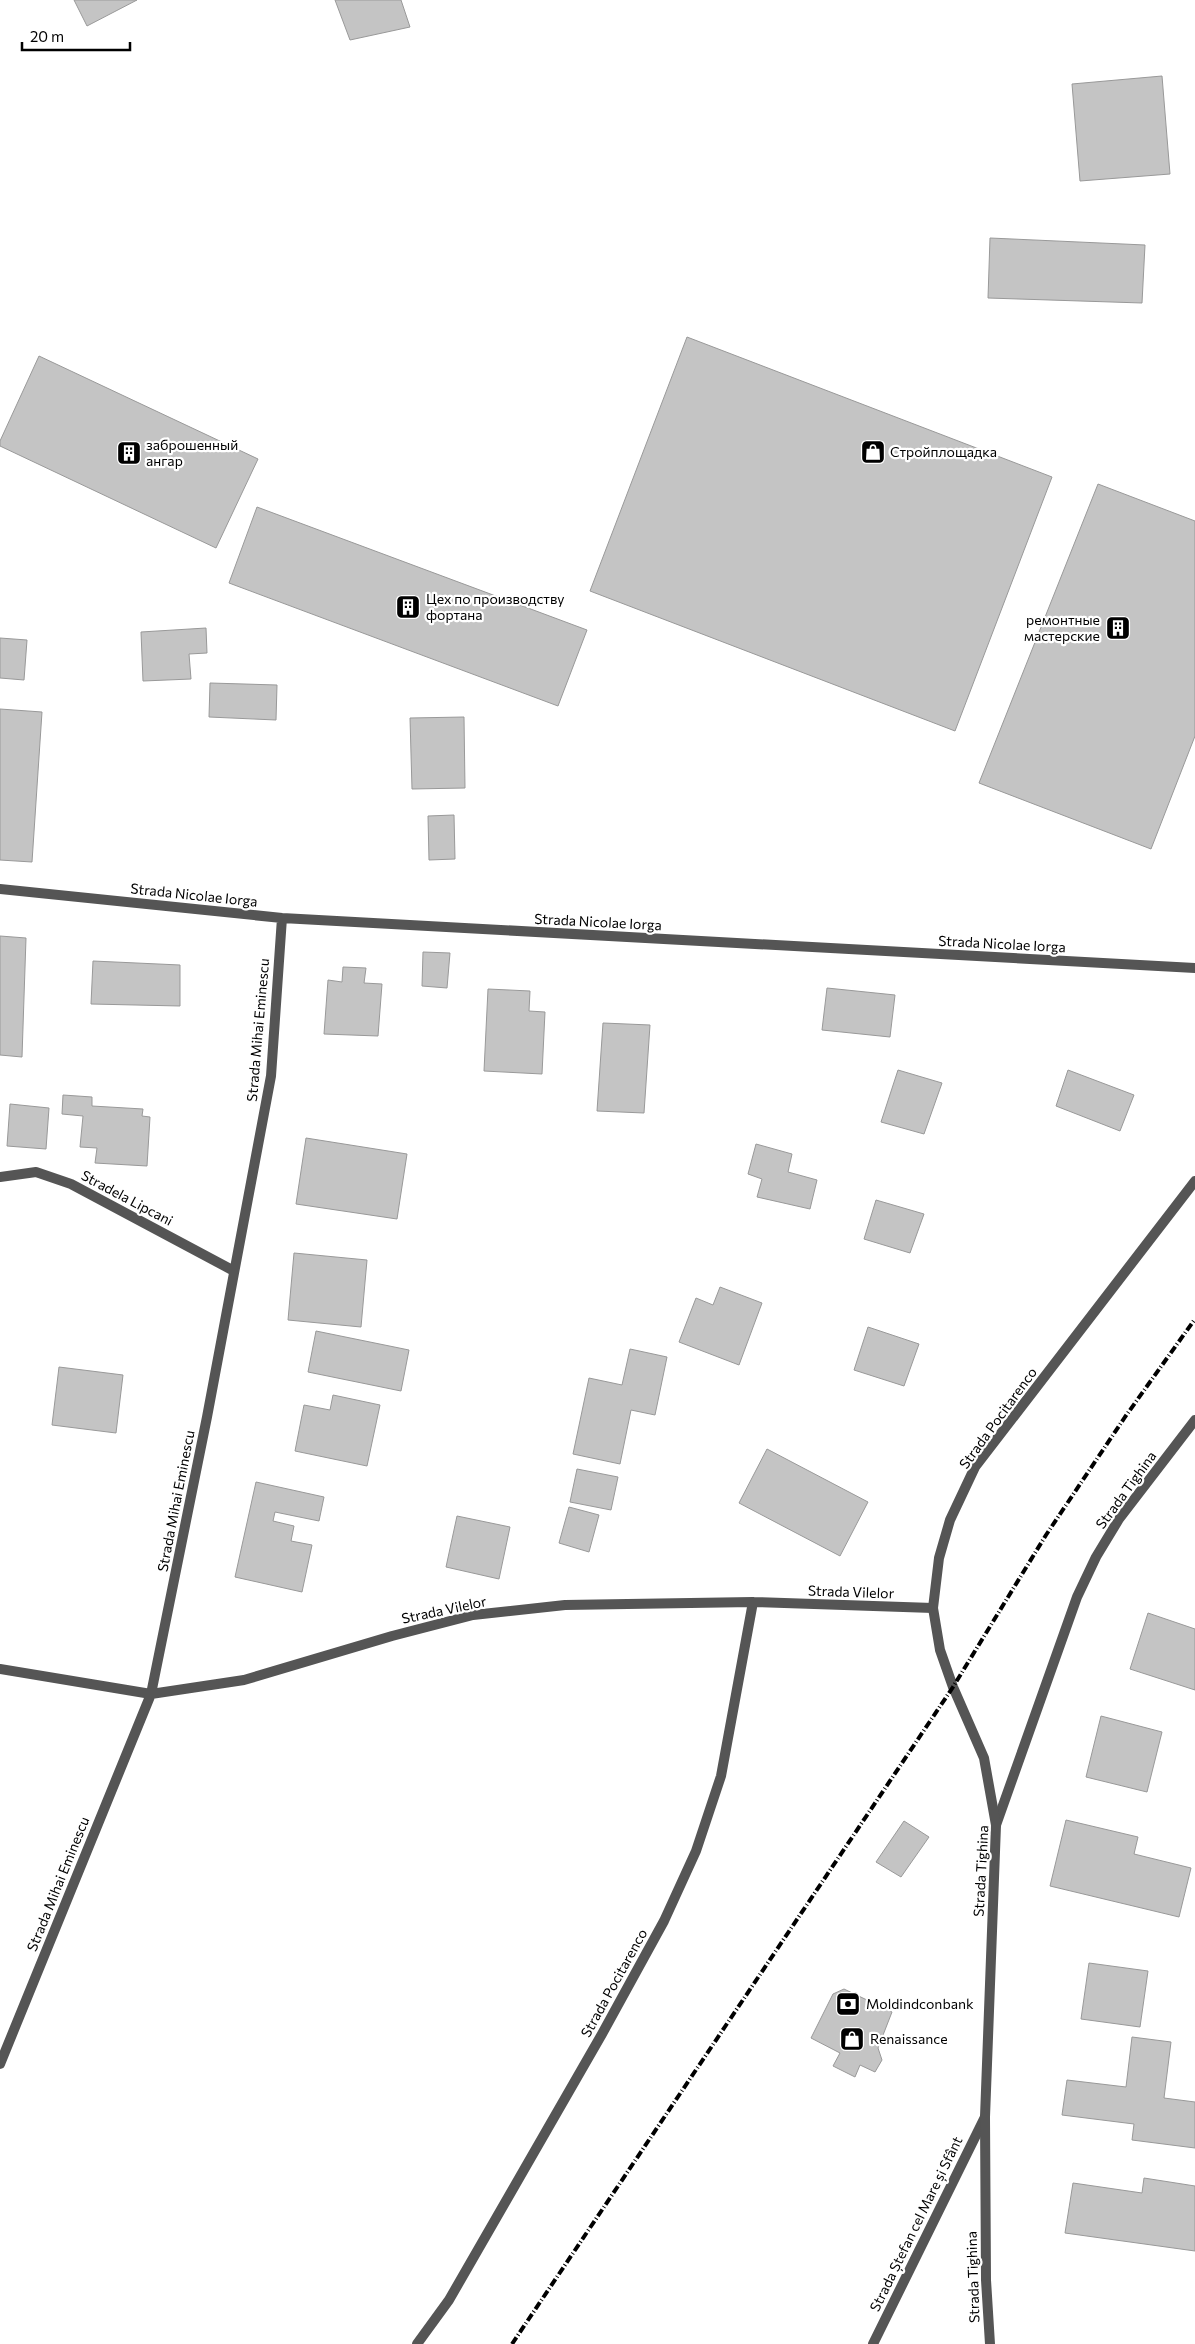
<svg xmlns="http://www.w3.org/2000/svg" width="1195" height="2344" viewBox="0 0 1195 2344" font-family="Commissioner,sans-serif">
<style>
.building{fill:#c4c4c4;stroke:#999}
.lines{fill:none;stroke-linecap:round;stroke-linejoin:round}
.minor{stroke:#555;stroke-width:10}
.tertiary{stroke:#555;stroke-width:10}
.rail{stroke:#000;stroke-width:4;stroke-dasharray:8 2.5 1 2.5;stroke-linecap:butt}
.labels{text-anchor:middle;stroke-width:4.5;stroke-linejoin:round;paint-order:stroke}
.poi-label{font-size:14px;fill:#000;stroke:#fff;text-anchor:start}
.street-label{font-size:14px;fill:#000;stroke:#fff}
</style>
<rect width="100%" height="100%" fill="#fff"/>
<path class="building" d="M 74,0 L 137,0 L 87,26 Z
M 335,0 L 401,0 L 410,27 L 350,40 Z
M 1162,76 L 1170,174 L 1080,181 L 1072,84 Z
M 990,238 L 1145,245 L 1142,303 L 988,298 Z
M 687,337 L 1052,477 L 955,731 L 590,591 Z
M 39,356 L 258,459 L 216,548 L 0,446 L 0,441 Z
M 1098,484 L 1195,521 L 1195,736 L 1151,849 L 979,783 Z
M 257,507 L 587,630 L 558,706 L 229,583 Z
M 206,628 L 207,653 L 189,654 L 191,679 L 143,681 L 141,632 Z
M 0,638 L 27,640 L 24,680 L 0,678 Z
M 210,683 L 277,685 L 276,720 L 209,717 Z
M 0,709 L 42,712 L 32,862 L 0,860 Z
M 464,717 L 465,788 L 412,789 L 410,718 Z
M 454,815 L 455,859 L 429,860 L 428,816 Z
M 0,936 L 26,938 L 22,1057 L 0,1055 Z
M 423,952 L 450,953 L 447,988 L 422,986 Z
M 93,961 L 180,965 L 180,1006 L 91,1004 Z
M 343,967 L 366,968 L 364,983 L 382,984 L 378,1036 L 324,1034 L 328,980 L 342,982 Z
M 827,988 L 895,995 L 890,1037 L 822,1030 Z
M 488,989 L 530,991 L 529,1011 L 545,1012 L 542,1074 L 484,1071 Z
M 603,1023 L 650,1025 L 644,1113 L 597,1111 Z
M 898,1070 L 942,1083 L 924,1134 L 881,1122 Z
M 1068,1070 L 1134,1095 L 1120,1131 L 1056,1106 Z
M 63,1095 L 92,1097 L 92,1106 L 143,1109 L 142,1116 L 150,1117 L 147,1166 L 95,1163 L 97,1148 L 80,1147 L 83,1116 L 62,1114 Z
M 10,1104 L 49,1108 L 46,1149 L 7,1146 Z
M 306,1138 L 407,1154 L 397,1219 L 296,1204 Z
M 756,1144 L 792,1154 L 788,1172 L 817,1180 L 810,1209 L 757,1197 L 762,1179 L 748,1174 Z
M 876,1200 L 924,1214 L 910,1253 L 864,1239 Z
M 294,1253 L 367,1260 L 361,1327 L 288,1320 Z
M 720,1287 L 762,1303 L 739,1365 L 679,1342 L 696,1298 L 713,1305 Z
M 868,1327 L 919,1344 L 904,1386 L 854,1370 Z
M 316,1331 L 409,1350 L 401,1391 L 308,1372 Z
M 630,1349 L 667,1357 L 655,1415 L 631,1410 L 620,1464 L 573,1454 L 589,1378 L 622,1385 Z
M 59,1367 L 123,1375 L 116,1433 L 52,1425 Z
M 333,1395 L 380,1405 L 367,1466 L 295,1451 L 304,1405 L 330,1410 Z
M 767,1449 L 868,1502 L 840,1556 L 739,1503 Z
M 577,1469 L 618,1477 L 611,1510 L 570,1502 Z
M 256,1482 L 324,1497 L 319,1521 L 275,1512 L 273,1521 L 294,1526 L 291,1541 L 312,1545 L 302,1592 L 235,1577 Z
M 569,1507 L 599,1515 L 589,1552 L 559,1543 Z
M 457,1516 L 510,1527 L 499,1579 L 446,1567 Z
M 1148,1613 L 1195,1629 L 1195,1690 L 1130,1669 Z
M 1101,1716 L 1162,1732 L 1147,1792 L 1086,1777 Z
M 1066,1820 L 1138,1837 L 1134,1854 L 1191,1868 L 1179,1917 L 1050,1886 Z
M 904,1821 L 929,1837 L 901,1877 L 876,1862 Z
M 1089,1963 L 1148,1971 L 1140,2027 L 1081,2019 Z
M 844,1989 L 892,2012 L 878,2048 L 882,2060 L 875,2072 L 860,2065 L 855,2077 L 833,2066 L 840,2053 L 811,2038 L 833,1994 Z
M 1132,2037 L 1171,2042 L 1164,2098 L 1195,2102 L 1195,2148 L 1132,2140 L 1134,2124 L 1062,2115 L 1067,2080 L 1126,2087 Z
M 1144,2178 L 1195,2186 L 1195,2251 L 1065,2233 L 1073,2183 L 1142,2193 Z"/>
<g class="lines">
<path class="minor" d="M 0,889 L 282,918 L 1195,968
M 0,1177 L 36,1172 L 71,1184 L 234,1271
M 0,1669 L 151,1694 L 244,1680 L 392,1636 L 473,1615 L 565,1605 L 753,1602 L 933,1608
M 996,1825 L 1077,1597 L 1096,1557 L 1119,1519 L 1195,1420
M 0,2064 L 151,1694 L 207,1417 L 271,1076 L 282,918
M 417,2344 L 449,2300 L 602,2034 L 664,1921 L 696,1851 L 721,1776 L 753,1602
M 873,2344 L 985,2117"/>
<path class="tertiary" d="M 990,2344 L 986,2280 L 985,2117 L 996,1825 L 984,1758 L 953,1687 L 940,1650 L 933,1608 L 939,1558 L 950,1520 L 975,1467 L 1195,1181"/>
<path class="rail" d="M 512,2344 L 953,1687 L 1046,1535 L 1125,1417 L 1195,1319"/>
</g>
<defs>
<symbol id="shop-square" viewBox="-11 -11 22 22"><rect x="-9" y="-9" width="18" height="18" rx="4" fill="#000" stroke="#fff"/><path d="M-5-2.5h2.3a2.7 3.5 0 0 1 5.4 0H5L5.5 6h-11ZM-1.5-2.5h3a1.5 2.3 0 0 0-3 0Z" fill="#fff"/></symbol>
<symbol id="building-square" viewBox="-11 -11 22 22"><rect x="-9" y="-9" width="18" height="18" rx="4" fill="#000" stroke="#fff"/><path d="M-4-6H4V6H1V3H-1V6H-4ZM-2.5-4.3h1.7v1.8h-1.7ZM.8-4.3h1.7v1.8H.8ZM-2.5-1h1.7V.8h-1.7ZM.8-1h1.7V.8H.8Z" fill="#fff"/></symbol>
<symbol id="bank-square" viewBox="-11 -11 22 22"><rect x="-9" y="-9" width="18" height="18" rx="4" fill="#000" stroke="#fff"/><path d="M-6-4H6V4H-6ZM0-2.3a2.3 2.3 0 1 0 0 4.6a2.3 2.3 0 1 0 0-4.6Z" fill="#fff"/></symbol>
</defs>
<g fill-rule="evenodd">
<use href="#shop-square" x="859" y="438" width="28" height="28"/>
<use href="#building-square" x="115" y="439" width="28" height="28"/>
<use href="#building-square" x="394" y="593" width="28" height="28"/>
<use href="#building-square" x="1104" y="614" width="28" height="28"/>
<use href="#bank-square" x="834" y="1990" width="28" height="28"/>
<use href="#shop-square" x="838" y="2025" width="28" height="28"/>
</g>
<g class="labels">
<g class="poi-label">
<text x="146" y="450">заброшенный<tspan x="146" dy="16">ангар</tspan></text>
<text x="890" y="457">Стройплощадка</text>
<text x="426" y="604">Цех по производству<tspan x="426" dy="16">фортана</tspan></text>
<text x="1100" y="625" text-anchor="end">ремонтные<tspan x="1100" dy="16">мастерские</tspan></text>
<text x="866" y="2009">Moldindconbank</text>
<text x="870" y="2044">Renaissance</text>
</g>
<g class="street-label">
<text transform="translate(194 895) rotate(6)" y="5">Strada Nicolae Iorga</text>
<text transform="translate(598 922) rotate(3)" y="5">Strada Nicolae Iorga</text>
<text transform="translate(1002 944) rotate(3)" y="5">Strada Nicolae Iorga</text>
<text transform="translate(258 1030) rotate(-85)" y="5">Strada Mihai Eminescu</text>
<text transform="translate(127 1198) rotate(28)" y="5">Stradela Lipcani</text>
<text transform="translate(998 1418) rotate(-54)" y="5">Strada Pocitarenco</text>
<text transform="translate(1126 1490) rotate(-54)" y="5">Strada Tighina</text>
<text transform="translate(176 1501) rotate(-79)" y="5">Strada Mihai Eminescu</text>
<text transform="translate(851 1592) rotate(2)" y="5">Strada Vilelor</text>
<text transform="translate(444 1610) rotate(-12)" y="5">Strada Vilelor</text>
<text transform="translate(981 1871) rotate(-87)" y="5">Strada Tighina</text>
<text transform="translate(58 1884) rotate(-68)" y="5">Strada Mihai Eminescu</text>
<text transform="translate(614 1983) rotate(-61)" y="5">Strada Pocitarenco</text>
<text transform="translate(916 2224) rotate(-64)" y="5">Strada Ștefan cel Mare și Sfânt</text>
<text transform="translate(973 2277) rotate(-92)" y="5">Strada Tighina</text>
</g>
</g>
<path d="M22 42v8h108v-8" fill="none" stroke="#000000" stroke-width="2.5"/>
<text x="30" y="42" font-size="15" fill="#000000" stroke="#ffffff" stroke-width="4" paint-order="stroke">20 m</text>
</svg>
